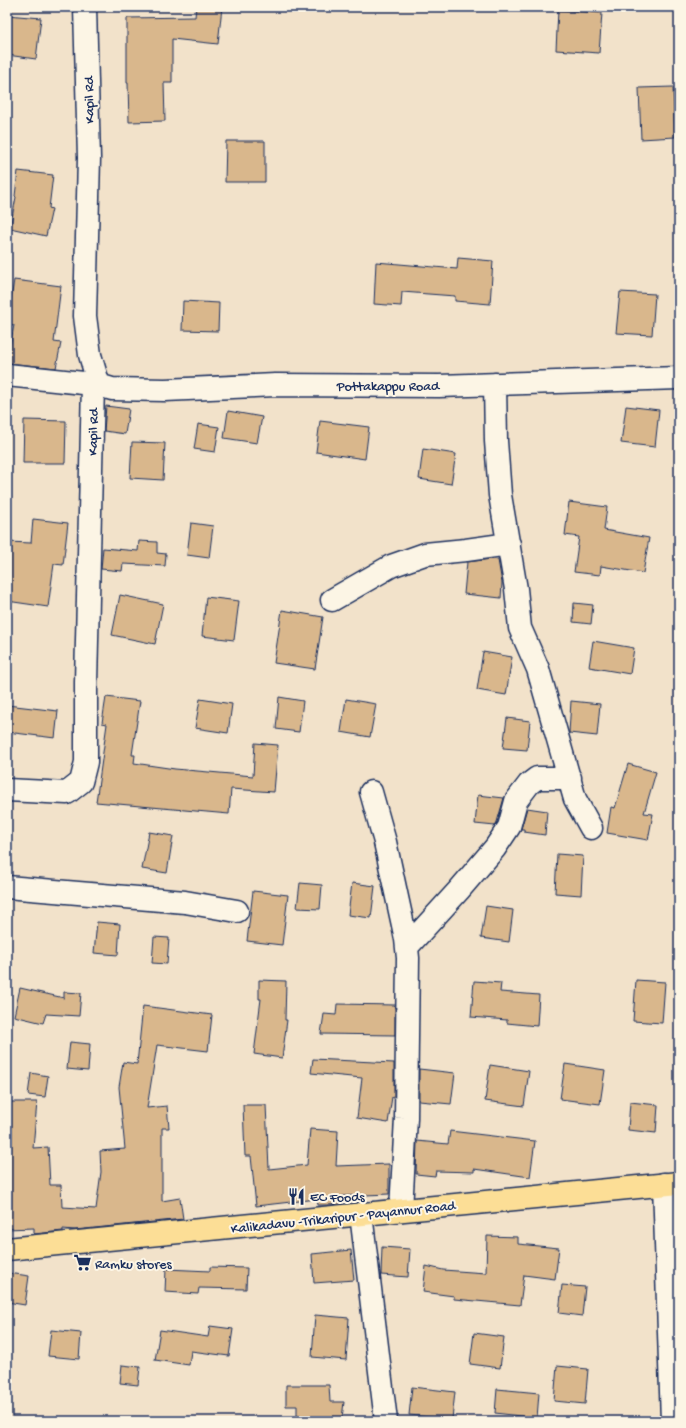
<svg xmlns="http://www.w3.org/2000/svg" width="686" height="1428" viewBox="0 0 686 1428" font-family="'Gochi Hand',sans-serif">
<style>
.building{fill:#d9b78c;stroke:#1b2f5e}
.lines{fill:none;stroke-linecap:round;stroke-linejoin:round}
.minor-casing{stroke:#1b2f5e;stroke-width:25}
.major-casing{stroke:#1b2f5e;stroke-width:25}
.minor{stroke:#fcf5e5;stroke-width:22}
.major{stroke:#fcde96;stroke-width:22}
.labels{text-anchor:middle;stroke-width:4;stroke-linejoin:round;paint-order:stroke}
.street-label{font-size:14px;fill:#1b2f5e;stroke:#fcf5e5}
.poi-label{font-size:14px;fill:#1b2f5e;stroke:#fcf5e5;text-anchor:start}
</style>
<rect width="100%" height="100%" fill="#f2e2ca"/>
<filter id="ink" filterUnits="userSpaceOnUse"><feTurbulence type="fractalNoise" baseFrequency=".025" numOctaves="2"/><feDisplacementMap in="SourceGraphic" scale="8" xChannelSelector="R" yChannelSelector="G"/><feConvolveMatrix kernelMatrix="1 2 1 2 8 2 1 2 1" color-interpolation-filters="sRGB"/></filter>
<g filter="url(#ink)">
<path class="building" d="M 196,7 L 222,7 L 218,44 L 172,39 L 172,83 L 164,83 L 165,121 L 129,122 L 128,83 L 127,83 L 127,18 L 195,17 Z
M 558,10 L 602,13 L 599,53 L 556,50 Z
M 7,15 L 41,18 L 36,59 L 7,55 Z
M 673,87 L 675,137 L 641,139 L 639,88 Z
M 226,141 L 265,141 L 265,182 L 225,182 Z
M 18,171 L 53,175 L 49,208 L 52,209 L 46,236 L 10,228 L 16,197 L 15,196 Z
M 458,258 L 493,261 L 490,304 L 455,301 L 455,296 L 402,292 L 401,306 L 374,304 L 376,262 L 457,269 Z
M 14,280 L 61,286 L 54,342 L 61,343 L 56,368 L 7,363 L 14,325 L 7,324 Z
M 620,292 L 655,294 L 652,335 L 616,333 Z
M 183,301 L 219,303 L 218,331 L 182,330 Z
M 106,406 L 129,409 L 125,434 L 104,431 Z
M 626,406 L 659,410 L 655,447 L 621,443 Z
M 228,411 L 262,417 L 257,443 L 224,438 Z
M 24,420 L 66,421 L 65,463 L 23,463 Z
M 320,421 L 369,427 L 365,459 L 316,452 Z
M 198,424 L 219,427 L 215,452 L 194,449 Z
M 132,442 L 165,443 L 163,480 L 130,478 Z
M 423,449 L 456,454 L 451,484 L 419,479 Z
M 569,502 L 607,507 L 604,530 L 649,538 L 643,573 L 601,566 L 600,575 L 574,572 L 579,537 L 565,535 Z
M 33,519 L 68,523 L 63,565 L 54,564 L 48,607 L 7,601 L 7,542 L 31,543 Z
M 191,523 L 213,526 L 209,558 L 187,555 Z
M 139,541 L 157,542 L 157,553 L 166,554 L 165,566 L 123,564 L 122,571 L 101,569 L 103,548 L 138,551 Z
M 492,559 L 498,560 L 502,583 L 501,598 L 464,594 L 467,562 Z
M 120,595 L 163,604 L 155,644 L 112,635 Z
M 206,597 L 239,601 L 234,640 L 202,636 Z
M 574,603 L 593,605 L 591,624 L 573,622 Z
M 282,610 L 323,617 L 315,669 L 274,663 Z
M 593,641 L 634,648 L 630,674 L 589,667 Z
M 483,652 L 512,657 L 506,695 L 477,690 Z
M 106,697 L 140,701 L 132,755 L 135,755 L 134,763 L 175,769 L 253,776 L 255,743 L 278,745 L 274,792 L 231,789 L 229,814 L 96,802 L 107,724 L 102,723 Z
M 279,697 L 303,701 L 299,732 L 276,729 Z
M 200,699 L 232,704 L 228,733 L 195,728 Z
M 346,699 L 376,704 L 370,737 L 341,732 Z
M 571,701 L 600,704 L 597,736 L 569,733 Z
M 7,705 L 58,711 L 55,738 L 7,732 Z
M 507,718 L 530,721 L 527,750 L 503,748 Z
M 628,764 L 656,772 L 644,813 L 653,814 L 648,840 L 607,833 L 611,807 L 615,808 Z
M 478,795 L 504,798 L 497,822 L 495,826 L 475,824 Z
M 527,808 L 547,811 L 545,835 L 524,832 L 524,829 L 521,829 Z
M 149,832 L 173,836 L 167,873 L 142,869 Z
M 557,854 L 583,856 L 581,895 L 555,893 Z
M 300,883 L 322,885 L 320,909 L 297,908 Z
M 352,883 L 375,886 L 371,918 L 348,915 Z
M 253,891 L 288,895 L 282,945 L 247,941 Z
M 486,906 L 513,910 L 509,942 L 481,938 Z
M 97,922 L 120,924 L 118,955 L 94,953 Z
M 154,937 L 169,938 L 167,964 L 152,963 Z
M 259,980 L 286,981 L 285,1020 L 287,1020 L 282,1058 L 254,1054 L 261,999 L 259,999 Z
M 636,980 L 665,982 L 662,1023 L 633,1021 Z
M 474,981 L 501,983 L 500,992 L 539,995 L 537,1026 L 507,1023 L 507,1020 L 471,1017 Z
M 20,988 L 64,998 L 64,992 L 81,993 L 79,1016 L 46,1014 L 43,1023 L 14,1016 Z
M 337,1004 L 395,1005 L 395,1035 L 321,1034 L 324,1014 L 336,1015 Z
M 143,1006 L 212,1015 L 208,1051 L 157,1045 L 147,1108 L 167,1106 L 169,1128 L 162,1128 L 162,1201 L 180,1198 L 183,1219 L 75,1230 L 63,1229 L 63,1231 L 34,1234 L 34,1228 L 7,1229 L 7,1102 L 37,1102 L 33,1148 L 48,1147 L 50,1185 L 61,1185 L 62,1207 L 96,1209 L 101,1172 L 100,1151 L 125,1149 L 119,1087 L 123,1062 L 137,1064 Z
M 70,1042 L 90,1044 L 88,1071 L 67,1069 Z
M 313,1059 L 394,1063 L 394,1098 L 392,1097 L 388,1123 L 357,1118 L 362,1078 L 311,1073 Z
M 565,1064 L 605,1070 L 600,1104 L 560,1099 Z
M 490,1065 L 529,1071 L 524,1106 L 485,1101 Z
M 419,1069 L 455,1073 L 451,1104 L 419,1101 Z
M 31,1073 L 48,1076 L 45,1097 L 28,1095 Z
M 630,1102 L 658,1105 L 656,1133 L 628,1130 Z
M 243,1105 L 266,1105 L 269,1169 L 307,1165 L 310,1129 L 338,1131 L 336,1166 L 389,1164 L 389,1194 L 342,1196 L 342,1204 L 332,1205 L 318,1205 L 317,1199 L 256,1206 L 251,1156 L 245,1156 Z
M 450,1131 L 535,1141 L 530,1177 L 474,1169 L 474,1172 L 436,1171 L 435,1176 L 416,1174 L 417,1141 L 448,1144 Z
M 487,1236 L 518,1237 L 518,1244 L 559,1248 L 555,1279 L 524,1275 L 520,1305 L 454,1299 L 454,1296 L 423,1292 L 426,1266 L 443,1270 L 486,1273 Z
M 382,1247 L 410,1249 L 408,1277 L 381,1275 Z
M 351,1250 L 354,1280 L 314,1283 L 312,1254 Z
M 210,1267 L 247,1268 L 246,1289 L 199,1288 L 198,1294 L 165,1292 L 166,1269 L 210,1271 Z
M 9,1273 L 29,1276 L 25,1305 L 7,1302 L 7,1289 Z
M 562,1285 L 585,1287 L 582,1316 L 559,1313 Z
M 315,1315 L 349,1318 L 346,1360 L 312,1357 Z
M 210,1326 L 233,1329 L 229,1356 L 191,1351 L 189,1365 L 155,1360 L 160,1330 L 208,1337 Z
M 51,1330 L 81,1333 L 79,1359 L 48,1356 Z
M 474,1333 L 504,1337 L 500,1368 L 470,1364 Z
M 122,1365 L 140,1367 L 138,1385 L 120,1383 Z
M 557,1366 L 588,1369 L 585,1404 L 554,1401 Z
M 286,1385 L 329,1385 L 330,1402 L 344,1402 L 342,1418 L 297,1420 L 297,1406 L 286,1406 Z
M 412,1387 L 455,1392 L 452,1419 L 409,1415 Z
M 497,1389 L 539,1393 L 537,1418 L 495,1413 Z"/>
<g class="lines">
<defs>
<path id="minor" d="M 7,375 L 93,384
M 98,382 L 102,386 L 112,389 L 165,390 L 275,385 L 439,386 L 679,378
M 495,384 L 496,441 L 500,495 L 516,589 L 520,628 L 538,669 L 575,799 L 591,828
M 332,600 L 391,566 L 425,554 L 466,550 L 509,544
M 7,790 L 67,793 L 81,782 L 86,762 L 86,683 L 93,384 L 98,382 L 90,355 L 85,316 L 89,158 L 85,7
M 371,792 L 385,842 L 406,939 L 408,958 L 406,1118 L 401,1210
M 7,887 L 185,902 L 237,911
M 407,947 L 459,890 L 495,848 L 509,827 L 516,801 L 529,784 L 537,778 L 570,778
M 664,1184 L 672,1421
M 361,1214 L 386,1421"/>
<path id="major" d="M 7,1249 L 679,1183"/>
</defs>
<use href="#minor" class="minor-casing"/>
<use href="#major" class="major-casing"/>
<use href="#minor" class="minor"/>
<use href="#major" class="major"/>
</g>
</g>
<defs>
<symbol id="restaurant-bare" viewBox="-9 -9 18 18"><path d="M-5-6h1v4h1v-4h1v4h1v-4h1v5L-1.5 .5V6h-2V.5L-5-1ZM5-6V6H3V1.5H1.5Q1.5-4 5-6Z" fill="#1b2f5e" stroke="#fcf5e5" stroke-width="2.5" paint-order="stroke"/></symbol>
<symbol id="supermarket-bare" viewBox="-9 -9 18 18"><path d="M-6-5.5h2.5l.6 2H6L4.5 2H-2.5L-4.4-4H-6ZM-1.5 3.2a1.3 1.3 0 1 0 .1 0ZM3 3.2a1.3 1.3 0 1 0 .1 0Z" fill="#1b2f5e" stroke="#fcf5e5" stroke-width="2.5" paint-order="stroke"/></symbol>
</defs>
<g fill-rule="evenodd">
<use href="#restaurant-bare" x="284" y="1184" width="25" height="25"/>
<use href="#supermarket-bare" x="70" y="1250" width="25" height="25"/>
</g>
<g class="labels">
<g class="street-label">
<text transform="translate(88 100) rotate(-91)" y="5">Kapil Rd</text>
<text x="388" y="390">Pottakappu Road</text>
<text transform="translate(92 432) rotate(-89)" y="5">Kapil Rd</text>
<text transform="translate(343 1216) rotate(-6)" y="5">Kalikadavu -Trikaripur - Payannur Road</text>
</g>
<g class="poi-label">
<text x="310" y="1201">EC Foods</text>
<text x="95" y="1268">Ramku stores</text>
</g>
</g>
<rect width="686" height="1428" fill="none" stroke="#fcf5e5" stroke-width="24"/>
<rect x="12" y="12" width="662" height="1404" fill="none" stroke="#1b2f5e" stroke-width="1.5" filter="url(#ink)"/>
</svg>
